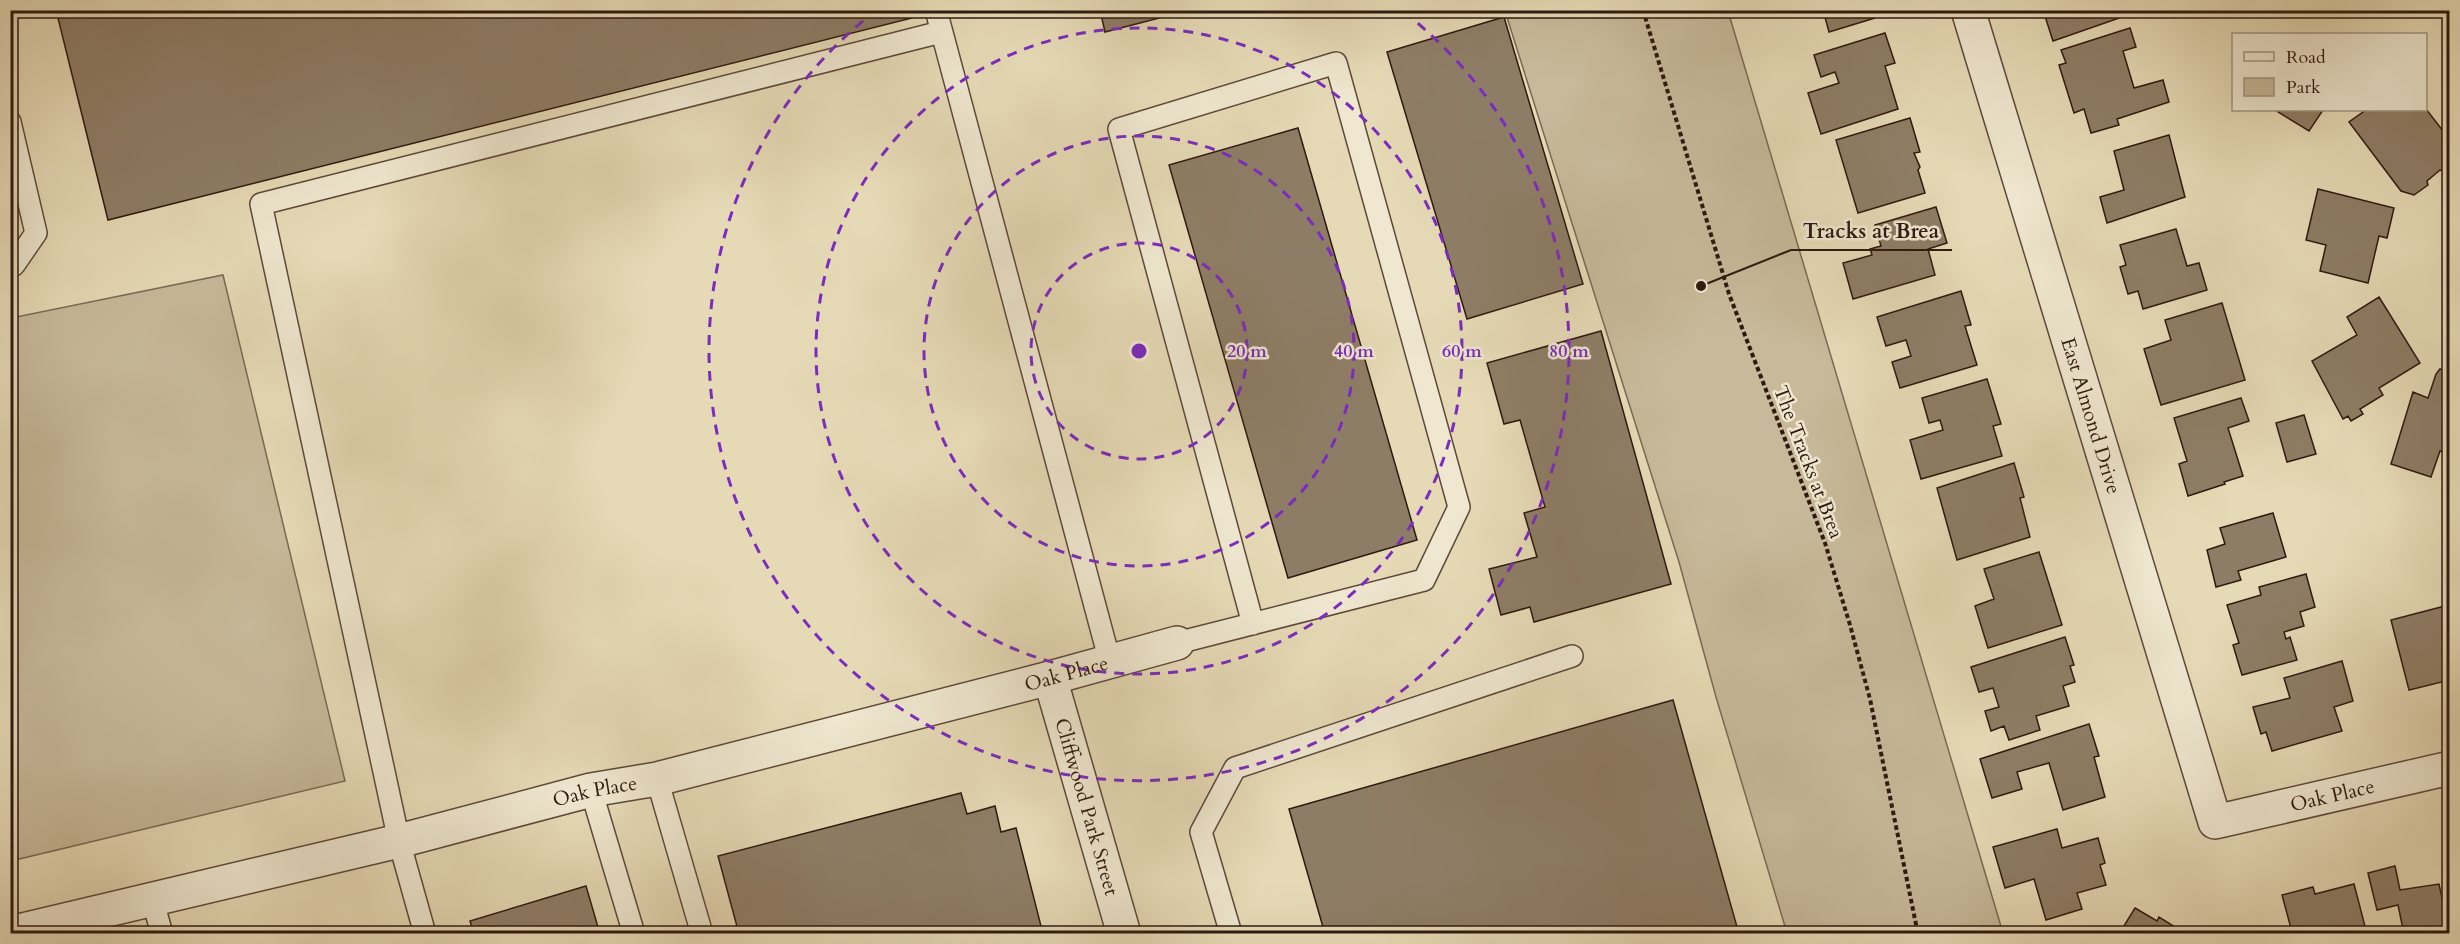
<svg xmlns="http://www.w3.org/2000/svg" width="2460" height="944" viewBox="0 0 2460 944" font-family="Cardo,serif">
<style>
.green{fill:#c7b99a;stroke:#7b6955;stroke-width:1.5}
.building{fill:#8e7d66;stroke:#2f1910;stroke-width:1.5}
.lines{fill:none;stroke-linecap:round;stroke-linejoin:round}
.lane-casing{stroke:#5d493a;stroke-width:24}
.street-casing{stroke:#5d493a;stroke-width:36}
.path{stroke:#2f1910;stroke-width:4;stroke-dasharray:4.5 3;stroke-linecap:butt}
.lane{stroke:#efe7d0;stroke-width:21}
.street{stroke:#efe7d0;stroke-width:33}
.ring{fill:none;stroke:#7b2cbf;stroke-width:3;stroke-dasharray:10 8}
.labels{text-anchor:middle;stroke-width:5;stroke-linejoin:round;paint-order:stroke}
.street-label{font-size:20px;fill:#2f1910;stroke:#efe7d0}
.centre{fill:#7b2cbf;stroke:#efe7d0;stroke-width:3}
.ring-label{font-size:18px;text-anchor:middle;font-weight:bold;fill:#7b2cbf;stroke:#efe7d0;stroke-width:5;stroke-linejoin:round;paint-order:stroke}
.leader{fill:none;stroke:#2f1910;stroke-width:2}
.callout-dot{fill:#2f1910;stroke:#efe7d0;stroke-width:2}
.callout-label{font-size:21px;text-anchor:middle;font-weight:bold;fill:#2f1910;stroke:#efe7d0;stroke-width:5;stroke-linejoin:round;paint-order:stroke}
</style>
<rect width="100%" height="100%" fill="#e6dab6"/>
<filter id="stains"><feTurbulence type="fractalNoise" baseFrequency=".00333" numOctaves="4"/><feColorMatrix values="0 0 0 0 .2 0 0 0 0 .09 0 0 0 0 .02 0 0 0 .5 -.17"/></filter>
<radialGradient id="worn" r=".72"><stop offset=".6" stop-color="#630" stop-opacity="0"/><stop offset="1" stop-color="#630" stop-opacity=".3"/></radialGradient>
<path class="green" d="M 1505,11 L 1728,11 L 2003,933 L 1787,933 L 1716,697 L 1679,562 Z
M 223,275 L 345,781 L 11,861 L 11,318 Z"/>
<path class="building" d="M 56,10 L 911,10 L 912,18 L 108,220 Z
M 1100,10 L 1190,10 L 1105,32 Z
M 1823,10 L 1872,10 L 1875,18 L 1829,32 Z
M 2043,10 L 2124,10 L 2125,16 L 2053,41 Z
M 1504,17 L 1583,284 L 1467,319 L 1387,52 Z
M 2130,28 L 2136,47 L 2123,51 L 2134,88 L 2163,80 L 2169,102 L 2117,119 L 2119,125 L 2091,133 L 2084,109 L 2074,113 L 2059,65 L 2066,63 L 2061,50 Z
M 1885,33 L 1895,63 L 1885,66 L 1898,109 L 1821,134 L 1808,93 L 1839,83 L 1835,72 L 1821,77 L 1814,55 Z
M 2426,109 L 2450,140 L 2450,168 L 2445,172 L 2440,170 L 2427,181 L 2428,185 L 2414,195 L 2401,191 L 2349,122 L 2366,110 Z
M 2275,110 L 2323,110 L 2309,131 Z
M 1910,118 L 1920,152 L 1914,153 L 1920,167 L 1918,170 L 1925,193 L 1858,213 L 1836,140 Z
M 1298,128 L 1417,540 L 1288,578 L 1169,165 Z
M 2169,135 L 2185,197 L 2107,223 L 2100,197 L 2124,190 L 2114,151 Z
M 2318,189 L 2394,208 L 2387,238 L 2379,236 L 2368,283 L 2320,271 L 2326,245 L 2306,240 Z
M 1936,207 L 1947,243 L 1928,249 L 1935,275 L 1853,299 L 1843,263 L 1872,255 L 1870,249 L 1881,246 L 1875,225 Z
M 2176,229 L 2187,266 L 2199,263 L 2207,290 L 2143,309 L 2138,291 L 2128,294 L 2120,267 L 2126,265 L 2120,245 Z
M 1961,291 L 1971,325 L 1965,326 L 1977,365 L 1900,388 L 1892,362 L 1911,356 L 1906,340 L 1886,346 L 1877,317 Z
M 2379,297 L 2420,363 L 2379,388 L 2383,395 L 2360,409 L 2363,414 L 2351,421 L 2348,416 L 2343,419 L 2312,361 L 2357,335 L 2347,317 Z
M 2222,303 L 2245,380 L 2161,405 L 2144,349 L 2171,340 L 2165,320 Z
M 1601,331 L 1671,584 L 1534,622 L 1530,607 L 1501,615 L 1489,569 L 1537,557 L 1524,513 L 1545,507 L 1520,420 L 1504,424 L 1487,363 Z
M 2447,368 L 2450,369 L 2450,454 L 2440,451 L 2431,477 L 2391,464 L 2413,392 L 2428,398 L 2436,374 L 2440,369 L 2443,370 Z
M 1987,379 L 2001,424 L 1993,426 L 2002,456 L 1921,479 L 1910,440 L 1943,430 L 1940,420 L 1929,423 L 1922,398 Z
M 2241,398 L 2249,421 L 2228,428 L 2243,476 L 2224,482 L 2225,484 L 2188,496 L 2179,464 L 2187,461 L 2174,418 Z
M 2304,415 L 2316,454 L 2287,462 L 2276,423 Z
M 2014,463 L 2024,497 L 2020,498 L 2030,537 L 1957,560 L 1937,488 Z
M 2273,513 L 2286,557 L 2238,571 L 2241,580 L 2216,587 L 2207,550 L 2225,544 L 2220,528 Z
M 2039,552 L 2062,625 L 1988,648 L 1975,606 L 1994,599 L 1984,569 Z
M 2306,574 L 2315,607 L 2300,612 L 2304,626 L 2284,632 L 2286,639 L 2290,637 L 2297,660 L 2242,675 L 2233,645 L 2239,643 L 2227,605 L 2261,595 L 2259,587 Z
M 2445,606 L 2446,610 L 2450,609 L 2450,680 L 2409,690 L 2391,620 Z
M 2065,637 L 2074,665 L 2070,666 L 2075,682 L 2063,686 L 2069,706 L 2036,716 L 2040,730 L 2009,740 L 2004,726 L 1991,731 L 1985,711 L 1999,707 L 1993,688 L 1979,692 L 1971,667 Z
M 2342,661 L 2353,701 L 2334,707 L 2342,731 L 2272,751 L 2266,732 L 2261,734 L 2253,707 L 2290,698 L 2284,678 Z
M 1673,700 L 1739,934 L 1325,934 L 1289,809 Z
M 2089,724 L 2099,756 L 2094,757 L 2105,797 L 2063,810 L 2049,763 L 2017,772 L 2022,789 L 1992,798 L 1980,759 Z
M 961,793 L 967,814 L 995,806 L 1001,832 L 1016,828 L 1043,934 L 739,934 L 718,856 Z
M 2057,829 L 2062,848 L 2098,838 L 2105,863 L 2100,865 L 2106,885 L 2077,893 L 2082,909 L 2046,920 L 2034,879 L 2005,888 L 1993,847 Z
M 2395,866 L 2400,890 L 2439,884 L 2450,934 L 2404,934 L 2398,905 L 2377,910 L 2368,873 Z
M 2354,884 L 2367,934 L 2312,934 L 2311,927 L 2292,932 L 2282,895 L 2313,887 L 2315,894 Z
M 586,886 L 600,934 L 474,934 L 470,921 Z
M 2135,908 L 2157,921 L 2159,917 L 2175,927 L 2172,931 L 2176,934 L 2119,934 Z"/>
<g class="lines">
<defs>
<path id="lane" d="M 936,10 L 1110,662
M 10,122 L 36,233 L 14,265 L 10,266
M 1177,643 L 1424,580 L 1459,507 L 1336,63 L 1119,129 L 1253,624
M 657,779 L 702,934
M 591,790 L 634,934
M 152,898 L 162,934
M 425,934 L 399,841 L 261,204 L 941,32
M 1231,934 L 1201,832 L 1235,768 L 1572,656"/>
<g id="street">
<path id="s1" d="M 1968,10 L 2215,822 L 2450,768"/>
<path id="s2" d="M 1050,678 L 1124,934"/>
<path id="s3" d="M 10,933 L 399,841 L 591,790 L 657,779 L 1050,678 L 1177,643"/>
</g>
</defs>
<use href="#lane" class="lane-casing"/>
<use href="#street" class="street-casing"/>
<path class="path" d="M 1643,10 L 1729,294 L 1825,543 L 1850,625 L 1870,699 L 1918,934"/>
<use href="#lane" class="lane"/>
<use href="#street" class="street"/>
</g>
<g class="ring">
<circle cx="1139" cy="351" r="108"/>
<circle cx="1139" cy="351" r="215"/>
<circle cx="1139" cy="351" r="323"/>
<path d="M1404 12A430 430 0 1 1 874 12"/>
</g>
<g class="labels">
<g class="street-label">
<text dy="7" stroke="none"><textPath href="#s1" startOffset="424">East Almond Drive</textPath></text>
<text transform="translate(1809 462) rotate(69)" y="7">The Tracks at Brea</text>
<text dy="7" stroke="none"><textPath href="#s3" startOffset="1088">Oak Place</textPath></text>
<text dy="7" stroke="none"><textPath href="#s3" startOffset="602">Oak Place</textPath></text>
<text dy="7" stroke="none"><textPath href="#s1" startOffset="969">Oak Place</textPath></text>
<text dy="7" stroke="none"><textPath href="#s2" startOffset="134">Cliffwood Park Street</textPath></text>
</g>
</g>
<circle cx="1139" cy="351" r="9" class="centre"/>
<g class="ring-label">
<text x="1247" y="357">20 m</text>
<text x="1354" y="357">40 m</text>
<text x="1462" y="357">60 m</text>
<text x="1569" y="357">80 m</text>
</g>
<path class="leader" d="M1701 286L1791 250H1952"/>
<circle class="callout-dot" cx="1701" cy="286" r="6"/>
<g class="callout-label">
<text x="1871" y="238">Tracks at Brea</text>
</g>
<rect width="2460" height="944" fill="none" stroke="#e6dab6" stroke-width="36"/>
<rect x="12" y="12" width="2436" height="920" fill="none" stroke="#2f1910" stroke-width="3"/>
<rect x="18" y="18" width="2424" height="908" fill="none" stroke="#2f1910" stroke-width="1.5"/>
<rect x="2232" y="33" width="195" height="78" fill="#efe7d0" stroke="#a29583" stroke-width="1.5"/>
<rect x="2244" y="52" width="30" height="9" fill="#efe7d0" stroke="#a29583" stroke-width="1.5"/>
<text x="2286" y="63" font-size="18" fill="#2f1910">Road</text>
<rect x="2244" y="78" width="30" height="18" fill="#c7b99a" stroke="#a29583" stroke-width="1.5"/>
<text x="2286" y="93" font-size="18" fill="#2f1910">Park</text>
<rect width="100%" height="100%" filter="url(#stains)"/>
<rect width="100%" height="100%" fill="url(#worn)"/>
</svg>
